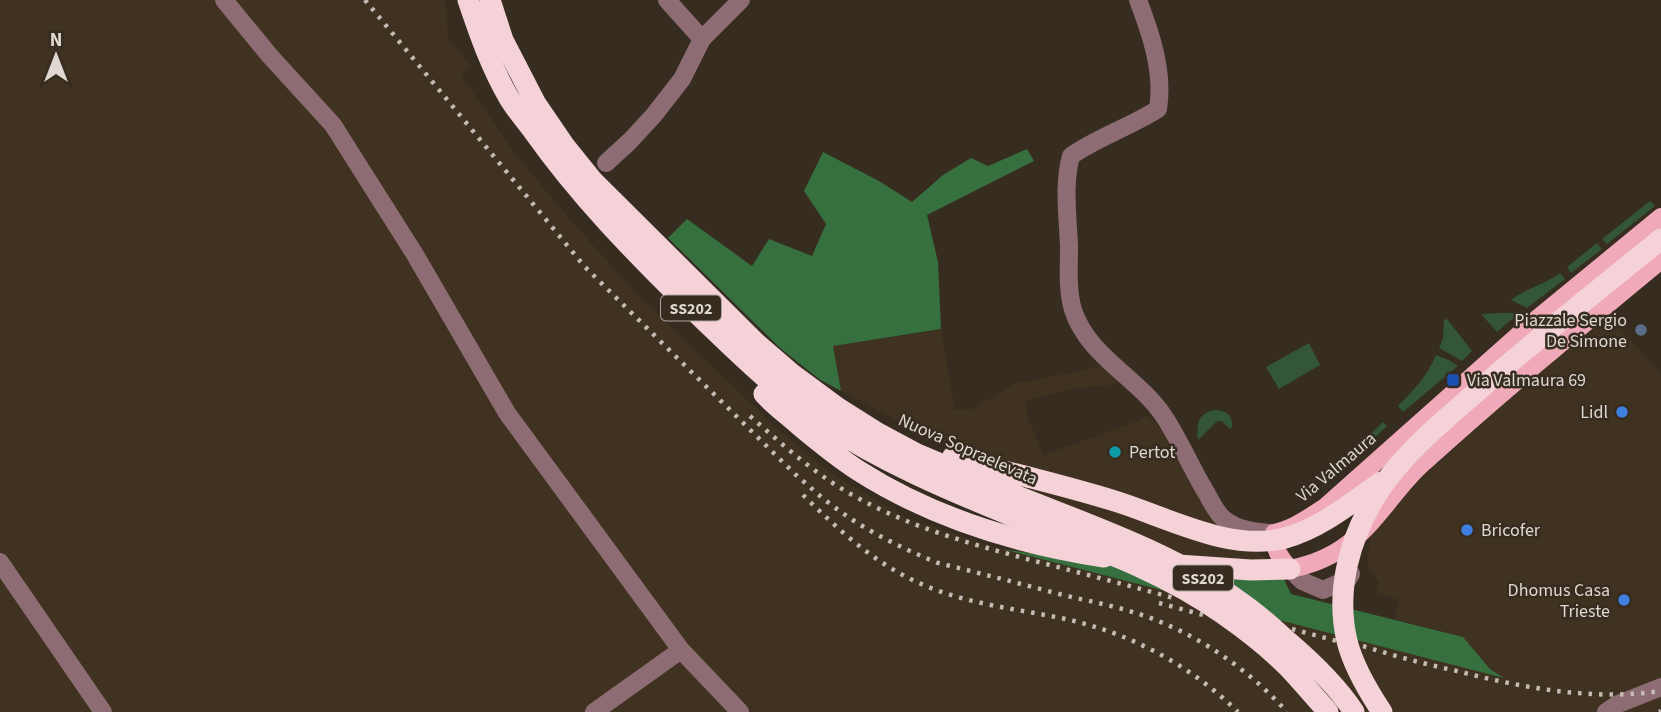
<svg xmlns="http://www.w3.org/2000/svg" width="1661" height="712" viewBox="0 0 1661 712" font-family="'Source Sans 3',sans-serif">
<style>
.built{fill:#403220}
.green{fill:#335637}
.forest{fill:#36703e}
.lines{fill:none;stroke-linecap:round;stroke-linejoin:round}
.minor{stroke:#8e6c73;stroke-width:18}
.major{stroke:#efa9b8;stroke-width:18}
.highway{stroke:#f4d2d8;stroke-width:21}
.rail{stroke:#c4bcb4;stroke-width:4.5;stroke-dasharray:3.5 7;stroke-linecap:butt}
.highway-bridge{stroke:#f4d2d8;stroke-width:21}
.service-dot{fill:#5c6f8a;stroke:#362c20;stroke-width:2.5}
.transit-dot{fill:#1a4fb4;stroke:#362c20;stroke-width:2.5}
.shop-dot{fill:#3f7fe0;stroke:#362c20;stroke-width:2.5}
.culture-dot{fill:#0f9aa8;stroke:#362c20;stroke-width:2.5}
.labels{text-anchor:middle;stroke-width:5;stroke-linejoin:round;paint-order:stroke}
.shield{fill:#362c20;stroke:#aca49c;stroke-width:2}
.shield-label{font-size:16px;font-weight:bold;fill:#dfd8d1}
.poi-label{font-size:18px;fill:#dfd8d1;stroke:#362c20;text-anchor:end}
.street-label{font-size:18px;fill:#dfd8d1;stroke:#362c20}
</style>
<rect width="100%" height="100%" fill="#362c20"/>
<path class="built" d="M 0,0 L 443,0 L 446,5 L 448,38 L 472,67 L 461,75 L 512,150 L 576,226 L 635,292 L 774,426 L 834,475 L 908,518 L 1002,549 L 1501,676 L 1490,669 L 1463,637 L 1395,619 L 1399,600 L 1376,594 L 1379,582 L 1368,565 L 1367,558 L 1371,533 L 1380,521 L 1428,472 L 1543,368 L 1610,317 L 1661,373 L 1661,712 L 0,712 Z
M 941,330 L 955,410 L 973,409 L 1013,384 L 1105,366 L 1117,384 L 1071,389 L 1025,401 L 1028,418 L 1043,455 L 1135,422 L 1147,416 L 1164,431 L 1168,442 L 1174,442 L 1186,469 L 1187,477 L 1218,525 L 1273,563 L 1178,558 L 1021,487 L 1026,485 L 969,453 L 919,432 L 841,391 L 832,346 Z"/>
<path class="green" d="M 1650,201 L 1655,206 L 1607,244 L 1602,239 Z
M 1597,243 L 1602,249 L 1571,273 L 1567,267 Z
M 1560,273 L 1565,279 L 1527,308 L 1511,300 C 1526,288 1544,285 1560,273 Z
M 1499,313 L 1519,313 L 1497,332 L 1481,314 Z
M 1447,319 L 1472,351 L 1462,361 L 1439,348 L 1443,338 L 1444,320 Z
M 1309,343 L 1320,365 L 1279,389 L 1266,367 Z
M 1436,355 L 1449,360 L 1458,366 L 1403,412 L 1398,406 C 1414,390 1427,376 1436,355 Z
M 1214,410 C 1225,410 1233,414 1232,427 L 1230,429 L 1222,421 L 1217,421 L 1198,440 C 1196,426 1198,413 1214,410 Z
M 1383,422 L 1387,426 L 1346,465 L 1343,462 Z"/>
<path class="forest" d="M 1027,149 L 1034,161 L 927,215 L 938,262 L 941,329 L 833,346 L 841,391 L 819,379 L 780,348 L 668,238 L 687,219 L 752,266 L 769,239 L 812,256 L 826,224 L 804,191 L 823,152 L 879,181 L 912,202 L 943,175 L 971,158 L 988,166 Z
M 1002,549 L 1175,574 L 1283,577 L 1291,594 L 1463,637 L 1490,669 L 1504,678 Z"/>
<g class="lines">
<path class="minor" d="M 224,0 L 270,56 L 333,125 L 414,253 L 507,413 L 681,650 L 740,712
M 667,0 L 702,39
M 1138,0 C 1151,34 1164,72 1158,109 C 1130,127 1098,137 1071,156 C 1063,185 1068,217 1069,247 C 1069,268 1067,289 1073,310 C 1088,356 1137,377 1163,415 C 1180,440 1191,468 1207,494 C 1212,503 1217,514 1225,520 C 1238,530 1255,532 1271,533
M 606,163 L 630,141 L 654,115 L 682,79 L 702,39 L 741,0
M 0,562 L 103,712
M 1290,569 L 1302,581 L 1323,590 L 1348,579 L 1351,574
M 594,712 L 681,650
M 1606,712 L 1618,704 L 1661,687"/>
<path class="major" d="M 1661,217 L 1532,323 L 1324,508 C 1308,518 1293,529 1274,533 C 1274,549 1279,557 1290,569 C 1311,565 1331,557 1348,544 C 1376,523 1395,489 1421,465 C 1499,394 1580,327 1661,260"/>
<path class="highway" d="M 468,0 C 479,33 491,67 509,98 C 516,110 526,121 534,132 C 578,194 631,249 685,302 C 730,345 773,389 825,424 C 883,462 946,489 1010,515
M 490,0 L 503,40 L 536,104 L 564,145 L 593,181 L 756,343 L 792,374 L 838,408 L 876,432 L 917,454 L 1017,496
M 764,394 C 775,406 788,415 800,426 C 819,442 839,458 859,471 C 933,518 1019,544 1104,557
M 953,456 L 965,461 L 1028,477
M 1178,565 L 1251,570 L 1290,569"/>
<path class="rail" d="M 365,0 L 585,267 L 796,475 C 807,484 817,494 829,503 C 862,529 899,547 938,563 C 980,573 1021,584 1063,595 C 1084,600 1105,604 1126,610 C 1187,627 1245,665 1287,712
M 750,416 C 784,446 817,476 856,497 C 910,527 968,543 1027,559 C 1077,572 1127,585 1177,599
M 803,495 C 840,531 877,566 926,586 C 969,604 1016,609 1061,618 C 1128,632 1189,664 1238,712
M 1159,603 L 1207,616
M 1292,629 L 1337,641
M 1363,646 C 1394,656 1425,664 1457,671 C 1523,688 1593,701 1661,691
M 1659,712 L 1661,711"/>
<path class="highway-bridge" d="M 1028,477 C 1059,485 1090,493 1121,503 C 1170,519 1232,552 1285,538 C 1321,528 1351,503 1381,482
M 1017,496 C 1092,526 1172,553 1239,601 C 1255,612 1270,625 1284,638 C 1310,660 1336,684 1354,712
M 1010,515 C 1083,544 1158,568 1223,614 C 1246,630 1269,648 1289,668 C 1302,682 1315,697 1328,712
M 1382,712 C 1368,691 1353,665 1347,641 C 1335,590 1350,537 1377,494 C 1404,451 1452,414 1489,381 C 1545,332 1603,286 1661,239"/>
</g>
<circle class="service-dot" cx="1641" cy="330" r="7"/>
<rect class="transit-dot" x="1446" y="373" width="14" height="14" rx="3.5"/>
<g class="shop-dot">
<circle cx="1622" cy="412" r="7"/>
<circle cx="1467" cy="530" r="7"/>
<circle cx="1624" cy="600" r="7"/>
</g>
<circle class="culture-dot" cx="1115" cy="452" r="7"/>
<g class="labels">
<g class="shield">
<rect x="661" y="295.5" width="60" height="25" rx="5"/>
<rect x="1173" y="565.5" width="60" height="25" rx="5"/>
</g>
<g class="shield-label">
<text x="691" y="314">SS202</text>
<text x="1203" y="584">SS202</text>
</g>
<g class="poi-label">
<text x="1627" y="326">Piazzale Sergio<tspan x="1627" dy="21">De Simone</tspan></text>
<text x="1467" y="386" text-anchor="start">Via Valmaura 69</text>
<text x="1608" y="418">Lidl</text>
<text x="1129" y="458" text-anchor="start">Pertot</text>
<text x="1481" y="536" text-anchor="start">Bricofer</text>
<text x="1610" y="596">Dhomus Casa<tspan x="1610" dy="21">Trieste</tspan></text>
</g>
<g class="street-label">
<text transform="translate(968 449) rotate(24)" y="6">Nuova Sopraelevata</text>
<text transform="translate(1336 467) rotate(-40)" y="6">Via Valmaura</text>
</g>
</g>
<g transform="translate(56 56)" stroke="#362c20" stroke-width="5" paint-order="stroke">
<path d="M0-5L12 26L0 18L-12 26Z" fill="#dfd8d1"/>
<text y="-10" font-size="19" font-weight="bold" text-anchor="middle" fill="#dfd8d1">N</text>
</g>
</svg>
